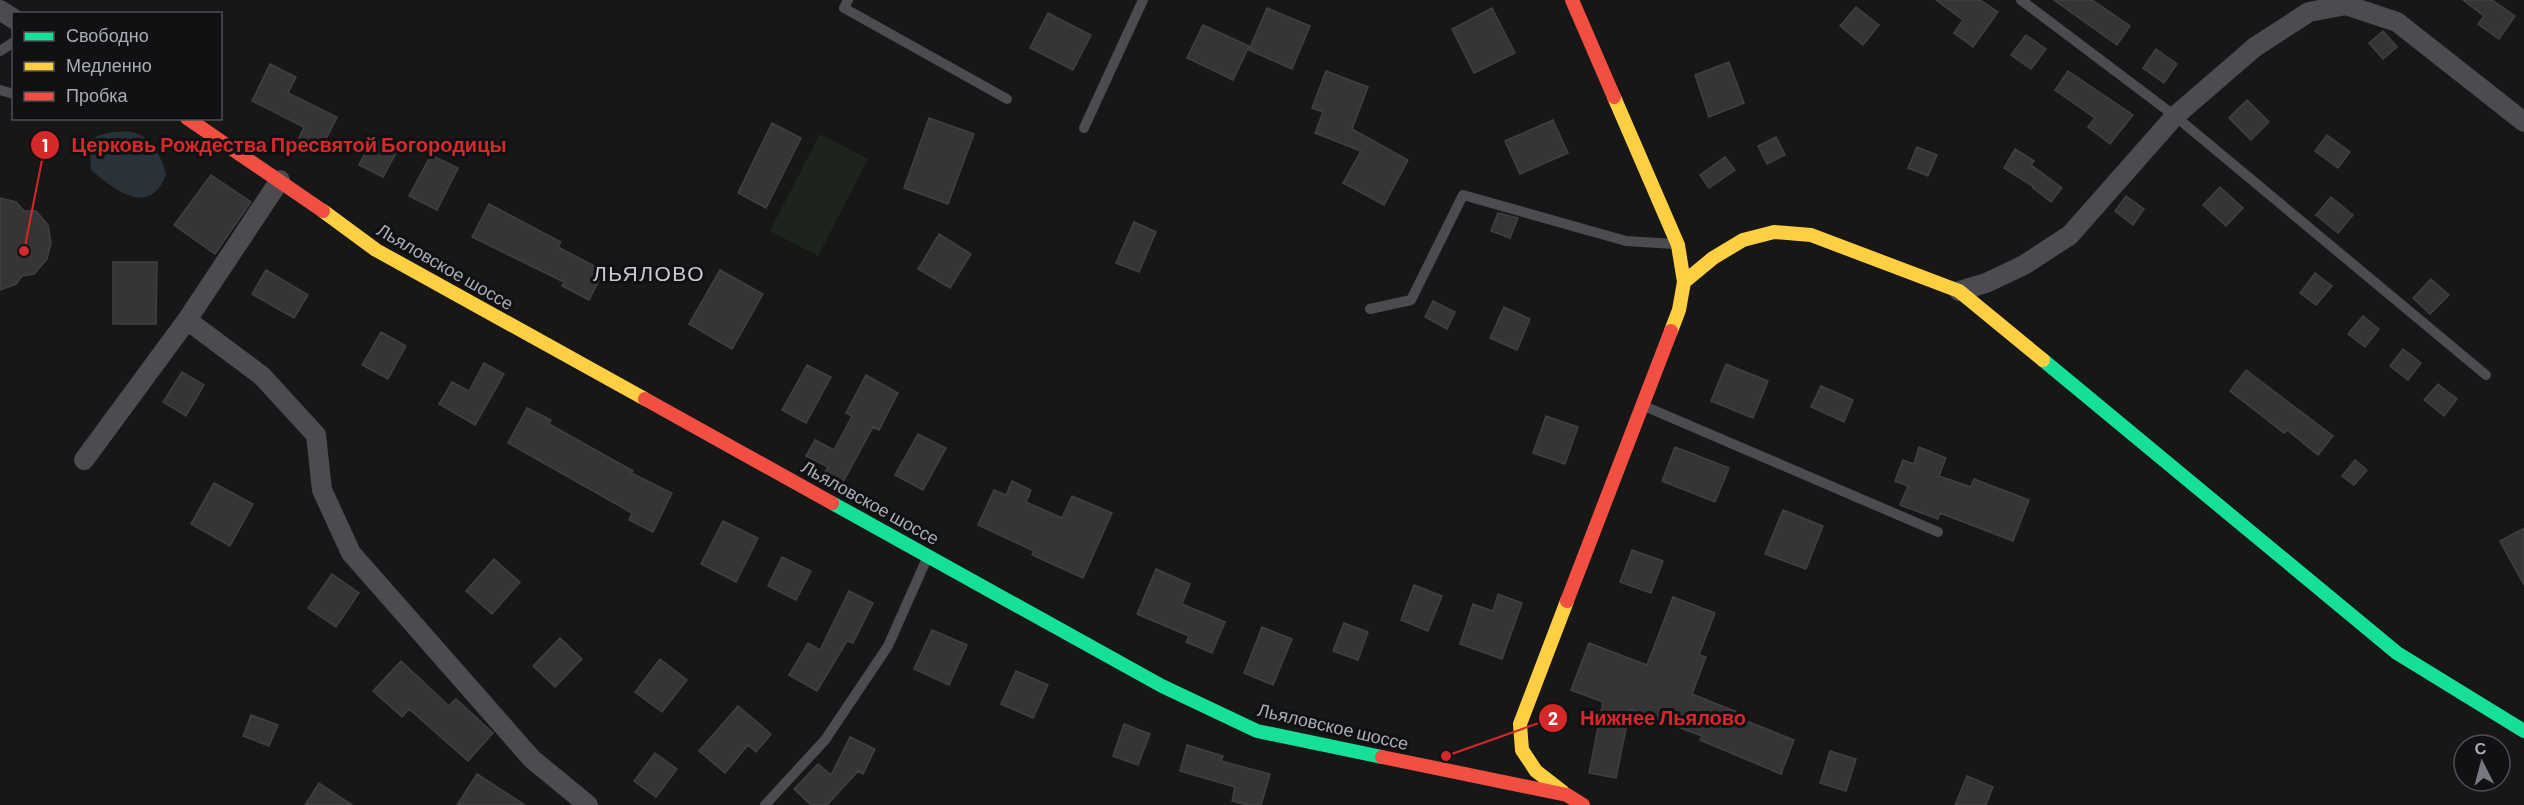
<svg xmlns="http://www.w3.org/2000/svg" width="2524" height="805" viewBox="0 0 2524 805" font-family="Barlow,sans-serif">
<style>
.green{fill:#1d241e}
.water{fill:#2a3239}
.building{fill:#353536;stroke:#3f4043;stroke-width:1.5}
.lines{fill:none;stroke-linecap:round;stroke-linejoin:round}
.lane{stroke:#4b4c50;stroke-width:10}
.street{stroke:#4b4c50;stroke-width:20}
.fast{stroke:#16e098;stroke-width:14}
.slow{stroke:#ffcf43;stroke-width:14}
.jam{stroke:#f24e42;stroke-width:14}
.labels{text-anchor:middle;stroke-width:6;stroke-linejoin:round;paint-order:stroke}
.street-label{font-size:18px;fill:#a8adb8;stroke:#111113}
.quarter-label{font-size:21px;letter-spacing:1.5px;fill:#c9ccd4;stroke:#111113}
.leader{fill:none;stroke:#d62828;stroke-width:2}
.callout-dot{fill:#d62828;stroke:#111113;stroke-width:2}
.mark-label{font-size:18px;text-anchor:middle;font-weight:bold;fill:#fff}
.callout-label{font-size:20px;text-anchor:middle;font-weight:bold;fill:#d62828;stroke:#111113;stroke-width:6;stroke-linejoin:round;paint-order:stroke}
</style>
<rect width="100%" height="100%" fill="#171717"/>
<path class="green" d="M 820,134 L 868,159 L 818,256 L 770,231 Z"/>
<path class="water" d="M 112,132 C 118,132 125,131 131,132 C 150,134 163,159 166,175 C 149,218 115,190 91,170 L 90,146 L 97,136 Z"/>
<path class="building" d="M 1936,0 L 1980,0 L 1998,12 L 1973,47 L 1954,33 L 1963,20 Z
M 2054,0 L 2092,0 L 2130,26 L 2117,45 Z
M 2463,0 L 2492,0 L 2515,16 L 2499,39 L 2478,24 L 2484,16 Z
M 1856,7 L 1879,25 L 1863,45 L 1840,26 Z
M 1267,8 L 1310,26 L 1292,69 L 1249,50 Z
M 1492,8 L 1515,53 L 1474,73 L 1452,29 Z
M 1048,13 L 1091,35 L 1073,70 L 1030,48 Z
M 1203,25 L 1249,46 L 1233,80 L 1187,58 Z
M 2383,31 L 2397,47 L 2383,59 L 2369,43 Z
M 2026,35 L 2046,49 L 2031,69 L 2011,55 Z
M 2156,49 L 2177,64 L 2164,83 L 2143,68 Z
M 1729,62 L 1744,103 L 1709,117 L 1695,75 Z
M 270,64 L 296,77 L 288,93 L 337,117 L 321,149 L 299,138 L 304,127 L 252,101 Z
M 1326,71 L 1368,87 L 1352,129 L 1408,160 L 1384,205 L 1343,183 L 1361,151 L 1315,133 L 1323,112 L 1312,108 Z
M 2068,71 L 2133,115 L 2110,144 L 2088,127 L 2095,118 L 2055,90 Z
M 2247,100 L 2269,122 L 2251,140 L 2229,118 Z
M 929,118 L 974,134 L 948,204 L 904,188 Z
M 1553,120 L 1568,153 L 1520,174 L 1505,141 Z
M 772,123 L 801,138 L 766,208 L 738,193 Z
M 2327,135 L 2350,152 L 2338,168 L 2315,151 Z
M 1776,137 L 1785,155 L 1767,164 L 1758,146 Z
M 373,138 L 397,151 L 383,177 L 359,165 Z
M 1917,147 L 1937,155 L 1928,176 L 1908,168 Z
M 2015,149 L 2034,161 L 2031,165 L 2062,188 L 2051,202 L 2033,188 L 2034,187 L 2004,168 Z
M 431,155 L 458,168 L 437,210 L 409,196 Z
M 1725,157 L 1735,170 L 1709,188 L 1700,175 Z
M 211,175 L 251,202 L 215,254 L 174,225 Z
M 2220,187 L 2243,208 L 2226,226 L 2203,205 Z
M 2126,196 L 2144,209 L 2133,225 L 2115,211 Z
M 2331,197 L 2353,215 L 2338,233 L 2316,215 Z
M 0,198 L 16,202 L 24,211 L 36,211 L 48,225 L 51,243 L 47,259 L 34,274 L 22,276 L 16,284 L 0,290 Z
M 489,204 L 561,242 L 558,247 L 604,271 L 589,300 L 562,286 L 564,282 L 472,237 Z
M 1498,213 L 1518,218 L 1510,238 L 1491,231 Z
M 1134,222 L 1156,232 L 1139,272 L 1116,263 Z
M 939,234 L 971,254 L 950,288 L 918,269 Z
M 113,262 L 157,262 L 156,324 L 113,324 Z
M 266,270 L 308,295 L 294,318 L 252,294 Z
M 720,270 L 763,294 L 732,349 L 689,324 Z
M 2315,273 L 2332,286 L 2316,305 L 2300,293 Z
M 2431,279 L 2449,295 L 2430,314 L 2413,298 Z
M 1433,301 L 1455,312 L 1447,329 L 1425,317 Z
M 1504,307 L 1530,319 L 1517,350 L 1490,338 Z
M 2363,316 L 2379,329 L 2365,347 L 2348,334 Z
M 381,332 L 406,346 L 388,379 L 362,365 Z
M 2403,349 L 2421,363 L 2408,380 L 2390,366 Z
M 484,363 L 504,374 L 475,425 L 439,404 L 452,382 L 469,391 Z
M 1726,364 L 1768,381 L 1753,418 L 1711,401 Z
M 807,365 L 831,377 L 806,423 L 782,410 Z
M 2246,370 L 2333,436 L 2318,455 L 2287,430 L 2284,433 L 2230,391 Z
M 182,372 L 204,385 L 186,416 L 163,402 Z
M 866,375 L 898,393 L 879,430 L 873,427 L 843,482 L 825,472 L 828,467 L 806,456 L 815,440 L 834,450 L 852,416 L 846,413 Z
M 2438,384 L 2457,399 L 2444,416 L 2424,400 Z
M 1821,386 L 1853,400 L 1844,422 L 1811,407 Z
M 527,408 L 551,420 L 549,424 L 633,471 L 631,473 L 672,493 L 653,532 L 629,520 L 632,513 L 508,443 Z
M 1546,416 L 1578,427 L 1565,464 L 1533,453 Z
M 918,434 L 946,448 L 923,490 L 895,475 Z
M 1675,447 L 1729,468 L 1715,502 L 1662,481 Z
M 1919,447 L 1946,458 L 1939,476 L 1971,487 L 1974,479 L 2029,500 L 2013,541 L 1940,513 L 1938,519 L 1900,505 L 1908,486 L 1895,481 L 1903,460 L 1914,464 Z
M 2355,460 L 2367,470 L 2354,485 L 2342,476 Z
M 1012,481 L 1031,490 L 1026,502 L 1062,518 L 1072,496 L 1112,513 L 1083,578 L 1032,555 L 1034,551 L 978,525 L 994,490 L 1006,495 Z
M 214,483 L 253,504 L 230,546 L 191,524 Z
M 1783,510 L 1823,526 L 1806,569 L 1765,554 Z
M 723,521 L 758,538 L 736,582 L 701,564 Z
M 2524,528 L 2524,585 L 2500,541 Z
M 1632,550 L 1663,561 L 1651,593 L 1620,582 Z
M 782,557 L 811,571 L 796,600 L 768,586 Z
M 494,559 L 520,582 L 492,614 L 466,591 Z
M 1156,569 L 1190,584 L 1182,604 L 1225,622 L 1212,653 L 1186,642 L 1189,636 L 1137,614 Z
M 332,574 L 359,593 L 336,627 L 308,608 Z
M 1414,585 L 1442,596 L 1428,631 L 1401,620 Z
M 849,591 L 873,603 L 853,643 L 847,641 L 817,691 L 789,675 L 808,643 L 820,650 Z
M 1498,594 L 1522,603 L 1502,659 L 1460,644 L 1473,604 L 1493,611 Z
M 1673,597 L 1715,613 L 1699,655 L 1706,657 L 1692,694 L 1744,715 L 1742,719 L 1794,740 L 1781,774 L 1700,740 L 1702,736 L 1630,709 L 1616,778 L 1589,773 L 1603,702 L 1571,690 L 1589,643 L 1647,665 Z
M 1344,623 L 1368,632 L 1358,660 L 1333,651 Z
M 1262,627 L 1292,639 L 1273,685 L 1244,673 Z
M 932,630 L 967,645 L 949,685 L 914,669 Z
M 560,638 L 582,659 L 555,687 L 533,666 Z
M 660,659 L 687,680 L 662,712 L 635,692 Z
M 401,661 L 449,706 L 456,699 L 493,733 L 468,761 L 409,709 L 402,717 L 373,691 Z
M 1016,671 L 1048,685 L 1033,718 L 1001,704 Z
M 738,706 L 771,734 L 756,752 L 748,745 L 725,773 L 699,751 Z
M 251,715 L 278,725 L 269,746 L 243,736 Z
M 1124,724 L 1150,734 L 1138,765 L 1113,756 Z
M 850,737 L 875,749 L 863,774 L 858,771 L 827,805 L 811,805 L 794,789 L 818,764 L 831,775 Z
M 1187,745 L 1223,756 L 1221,761 L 1270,774 L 1261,805 L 1247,805 L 1232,801 L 1235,787 L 1180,771 Z
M 1830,751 L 1856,759 L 1846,791 L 1820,783 Z
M 655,753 L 677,769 L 656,797 L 634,781 Z
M 477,774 L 525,805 L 457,805 Z
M 1967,776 L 1993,787 L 1986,805 L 1955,805 Z
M 319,783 L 352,805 L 305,805 Z"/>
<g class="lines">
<path class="lane" d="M 848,0 L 844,8 L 1007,99
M 2021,0 L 2175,116 L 2486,375
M 0,51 L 14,42
M 0,90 L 14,94
M 1084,128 L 1143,0
M 1370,309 L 1411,300 L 1463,195 L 1626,241 L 1675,244
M 1644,406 L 1938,532
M 765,805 L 825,740 L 888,646 L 928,556"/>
<path class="street" d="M 0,10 L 14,19
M 280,180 L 187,320 L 262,376 L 316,435 L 322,490 L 351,553 L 532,759 L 588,805
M 1959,291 L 1986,283 L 2024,265 L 2070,235 L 2175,116 L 2255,47 L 2309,12 L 2346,5 L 2397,22 L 2524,122
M 84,460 L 187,320"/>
<path class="fast" d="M 2043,360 L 2397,653 L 2524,731
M 832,503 L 1162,686 L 1257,731 L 1382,757"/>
<path class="slow" d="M 1614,97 L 1678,245 L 1684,282 L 1679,310 L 1671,331
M 323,211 L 376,250 L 645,399
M 1684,282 L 1713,258 L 1743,240 L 1774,232 L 1811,235 L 1959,291 L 2043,360
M 1563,792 L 1536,771 L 1522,750 L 1520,724 L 1567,601"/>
<path class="jam" d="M 1572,0 L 1614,97
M 187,118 L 323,211
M 645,399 L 832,503
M 1567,601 L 1671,331
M 1382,757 L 1567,795 L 1583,805"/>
</g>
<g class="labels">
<g class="street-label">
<text transform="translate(445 267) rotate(30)" y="6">Льяловское шоссе</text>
<text transform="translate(870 503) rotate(29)" y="6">Льяловское шоссе</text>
<text transform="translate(1333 727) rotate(13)" y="6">Льяловское шоссе</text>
</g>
<g class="quarter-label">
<text x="649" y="281">ЛЬЯЛОВО</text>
</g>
</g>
<path class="leader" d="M24 251L45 145M1446 756L1553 718"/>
<g class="callout-dot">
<circle cx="24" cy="251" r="6"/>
<circle cx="1446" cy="756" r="6"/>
<circle cx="45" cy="145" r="15"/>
<circle cx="1553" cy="718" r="15"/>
</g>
<g class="mark-label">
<text x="45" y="152">1</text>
<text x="1553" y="725">2</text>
</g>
<g class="callout-label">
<text x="289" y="152">Церковь Рождества Пресвятой Богородицы</text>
<text x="1663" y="725">Нижнее Льялово</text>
</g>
<rect x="12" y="12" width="210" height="108" fill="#111113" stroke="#4d4f55" stroke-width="1.5"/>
<rect x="24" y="32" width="30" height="9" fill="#16e098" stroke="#4d4f55" stroke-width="1.5"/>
<text x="66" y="42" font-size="18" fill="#a8adb8">Свободно</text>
<rect x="24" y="62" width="30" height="9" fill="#ffcf43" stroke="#4d4f55" stroke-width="1.5"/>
<text x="66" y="72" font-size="18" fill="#a8adb8">Медленно</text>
<rect x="24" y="92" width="30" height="9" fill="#f24e42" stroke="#4d4f55" stroke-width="1.5"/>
<text x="66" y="102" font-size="18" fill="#a8adb8">Пробка</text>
<g transform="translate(2482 763) rotate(354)"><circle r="28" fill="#111113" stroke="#4d4f55" stroke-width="1.5"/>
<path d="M0-4.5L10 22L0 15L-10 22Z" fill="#757880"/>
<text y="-9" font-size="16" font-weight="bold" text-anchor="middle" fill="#a8adb8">С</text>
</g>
</svg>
